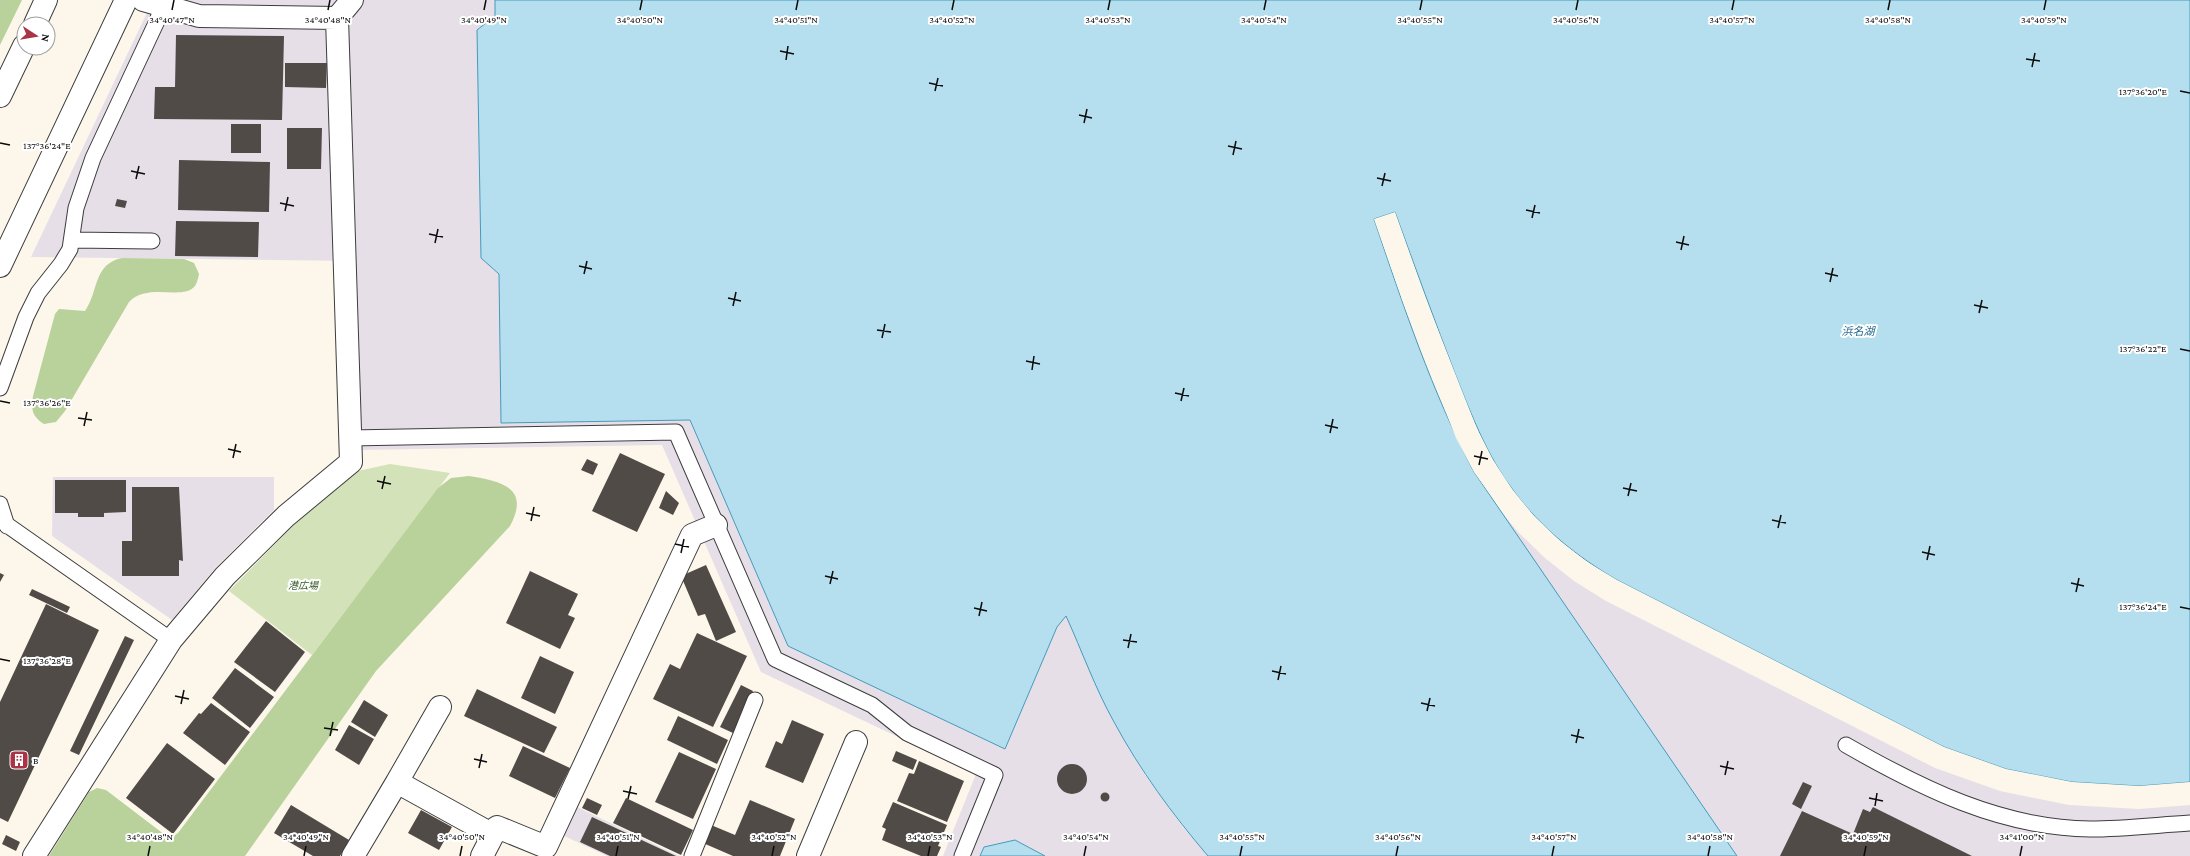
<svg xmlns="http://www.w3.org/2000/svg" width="2190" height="856" viewBox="0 0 2190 856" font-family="'Crimson Pro','Noto Sans JP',serif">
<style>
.industrial{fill:#e6dfe8}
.green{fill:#d3e2b8}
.forest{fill:#b9d19a}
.water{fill:#b5dfee;stroke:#4599bc}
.pier{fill:#fcf7ea}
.building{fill:#514b48}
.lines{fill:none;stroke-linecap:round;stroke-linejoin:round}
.service-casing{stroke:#3d3d3d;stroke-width:17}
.minor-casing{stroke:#3d3d3d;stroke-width:24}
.tertiary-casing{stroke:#3d3d3d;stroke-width:24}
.service{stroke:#fff;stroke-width:15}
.minor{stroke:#fff;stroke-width:22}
.tertiary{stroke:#fff;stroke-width:22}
.ticks{fill:none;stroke:#0a0a0a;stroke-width:1.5}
.labels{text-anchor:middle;stroke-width:4;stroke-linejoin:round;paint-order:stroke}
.park-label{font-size:10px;font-style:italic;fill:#345923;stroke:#fff}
.poi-label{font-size:10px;fill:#0a0a0a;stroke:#fff;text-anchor:start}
.water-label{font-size:11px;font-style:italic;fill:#246a8c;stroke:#fff}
.ticks-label{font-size:10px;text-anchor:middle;fill:#0a0a0a;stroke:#fff;stroke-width:4;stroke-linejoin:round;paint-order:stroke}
</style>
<rect width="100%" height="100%" fill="#fcf7ea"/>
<path class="industrial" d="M 153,0 L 495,0 L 502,423 L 690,420 L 788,646 L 1005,749 L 1057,627 L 1066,616 L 1113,721 L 1145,775 L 1182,826 L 1208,856 L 1045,856 L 1015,840 L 984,847 L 980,856 L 943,856 L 976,774 L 761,672 L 662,445 L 360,450 L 354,261 L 31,257 Z
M 53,477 L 274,477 L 274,510 L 216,567 L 172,620 L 52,536 Z
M 1494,503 L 1518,532 L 1545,558 L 1574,581 L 1606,601 L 1935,768 L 2000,791 L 2069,805 L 2139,809 L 2190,805 L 2190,856 L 1737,856 Z
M 573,805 L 679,856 L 607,856 L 560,834 Z"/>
<path class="green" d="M 390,464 L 450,473 L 312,655 L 229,591 L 294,525 L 358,471 Z"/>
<path class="forest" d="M 0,0 L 22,0 L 0,45 Z
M 122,258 L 184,259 L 194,263 L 199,274 C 198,278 197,283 195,286 C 183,301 148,282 129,302 L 65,411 L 56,422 L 44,424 C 32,416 31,410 33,396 L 55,314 L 59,309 L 85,311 C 99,291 93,264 122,258 Z
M 469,476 C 500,481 531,487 510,526 L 376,671 L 245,856 L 49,856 L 89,792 L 97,788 L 106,790 L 165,835 L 172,837 L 178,833 L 438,488 L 451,478 Z"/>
<path class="water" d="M 495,0 L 2190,0 L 2190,782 L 2139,786 L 2072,782 L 2006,769 L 1944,747 L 1617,580 C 1576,556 1541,528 1513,490 C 1487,456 1472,416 1456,376 C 1435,322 1415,267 1395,212 L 1374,219 C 1403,305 1432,392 1474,472 L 1737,856 L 1208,856 C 1172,814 1140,770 1114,722 C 1095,688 1082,651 1066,616 L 1057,627 L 1005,749 L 788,646 L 690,420 L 501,423 L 499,274 L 481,258 L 477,30 L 495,16 Z
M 1015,840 L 1045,856 L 980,856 L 984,847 Z"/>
<path class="pier" d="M 1395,212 L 1425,297 L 1477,429 L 1493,460 L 1512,489 L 1534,516 L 1560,541 L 1587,562 L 1617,580 L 1944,747 L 2006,769 L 2072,782 L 2139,786 L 2190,782 L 2190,784 L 2138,788 L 2072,784 L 2006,771 L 1943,749 L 1616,582 L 1586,564 L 1558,542 L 1533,518 L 1511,491 L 1491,461 L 1475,429 L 1423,298 L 1394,214 L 1376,220 L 1405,305 L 1458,438 L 1475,471 L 1512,525 L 1474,472 L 1456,438 L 1404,305 L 1374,219 Z"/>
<path class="building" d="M 176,35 L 284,36 L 282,120 L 154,119 L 155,87 L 175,87 Z
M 285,63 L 327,63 L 326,88 L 285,87 Z
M 231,124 L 261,124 L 261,153 L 231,153 Z
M 287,128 L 322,128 L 321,169 L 287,169 Z
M 179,160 L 270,162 L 269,212 L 178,210 Z
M 117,199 L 127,201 L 125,208 L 115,206 Z
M 176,221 L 259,222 L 258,257 L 175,256 Z
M 620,453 L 665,474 L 637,532 L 592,511 Z
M 587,459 L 598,464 L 593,475 L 581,470 Z
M 55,480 L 126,480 L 126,512 L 104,513 L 104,517 L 78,517 L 78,513 L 55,513 Z
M 132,487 L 179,487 L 183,561 L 179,560 L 179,576 L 122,576 L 122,541 L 132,541 Z
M 666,491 L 679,503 L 673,515 L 659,508 Z
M 706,565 L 736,632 L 716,641 L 705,614 L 698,616 L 681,576 Z
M 530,571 L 578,594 L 568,615 L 575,618 L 560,649 L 506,623 Z
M 0,573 L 4,575 L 0,582 Z
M 32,589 L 70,607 L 67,613 L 29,595 Z
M 46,604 L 99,630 L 8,822 L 0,818 L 0,702 Z
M 266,621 L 305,652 L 275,692 L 234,662 Z
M 697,633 L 747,656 L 713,727 L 653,699 L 670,664 L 680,669 Z
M 125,636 L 134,640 L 79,755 L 70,751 Z
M 540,656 L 574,672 L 555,714 L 521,698 Z
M 235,668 L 274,697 L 250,728 L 212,698 Z
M 741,685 L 753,691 L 733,733 L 720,727 Z
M 477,689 L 557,727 L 544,753 L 464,716 Z
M 364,700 L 388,715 L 375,737 L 351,722 Z
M 211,703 L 250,732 L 225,765 L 183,733 L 199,713 L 201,714 Z
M 678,716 L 728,740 L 717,764 L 667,740 Z
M 792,720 L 824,734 L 803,783 L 765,767 L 776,741 L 782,744 Z
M 349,725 L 374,739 L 359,765 L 335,750 Z
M 167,743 L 215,779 L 173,834 L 126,798 Z
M 523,746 L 570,768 L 555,798 L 509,776 Z
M 896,751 L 917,760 L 913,770 L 892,761 Z
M 679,752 L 716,769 L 693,819 L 655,802 Z
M 919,761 L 964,781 L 947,822 L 897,801 L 909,773 L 914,774 Z
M1057 779a15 15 0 1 1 30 0a15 15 0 1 1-30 0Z
M 1803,782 L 1812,786 L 1801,809 L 1792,804 Z
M1100.5 797a4.5 4.5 0 1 1 9 0a4.5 4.5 0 1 1-9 0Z
M 587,798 L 602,805 L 597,815 L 582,808 Z
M 626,798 L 693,830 L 681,855 L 613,823 Z
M 750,800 L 795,819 L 780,856 L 733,856 L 703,843 L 711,825 L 735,835 Z
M 893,802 L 947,825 L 938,846 L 941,847 L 937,856 L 921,856 L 882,840 L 886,829 L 882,827 Z
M 291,805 L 349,840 L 340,856 L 313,856 L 274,833 Z
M 1873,807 L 1972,856 L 1780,856 L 1802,811 L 1853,834 L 1863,809 L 1870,812 Z
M 421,810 L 452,827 L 439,850 L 408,833 Z
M 592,817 L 676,856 L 610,856 L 580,842 Z
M 6,835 L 20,842 L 16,851 L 2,844 Z"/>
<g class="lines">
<defs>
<path id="service" d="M 72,240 L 152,241
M 0,388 L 26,317 L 38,293 L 61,264 L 70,249 L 76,208 L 93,158 L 157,21 L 162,7
M 350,438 L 676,432 L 775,659 L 872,705 L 907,733 L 995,775 L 962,856
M 0,504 L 7,526
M 0,520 L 171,640
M 1846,745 C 1921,788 2001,828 2090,829 C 2123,829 2157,825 2190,823
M 692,856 L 755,700"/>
<path id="minor" d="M 143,0 L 199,16 L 337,18 L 352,0
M 35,24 L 46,0
M 0,96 L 24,46
M 397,782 L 440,707
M 34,856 L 171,640 L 225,576 L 286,516 L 351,462 L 337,18
M 353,856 L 397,782 L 493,835
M 482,856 L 497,827 L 546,847 L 692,535 L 716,525
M 808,856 L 856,742"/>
<path id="tertiary" d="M 0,266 L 126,0"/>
</defs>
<use href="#service" class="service-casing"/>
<use href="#minor" class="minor-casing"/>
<use href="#tertiary" class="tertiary-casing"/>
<use href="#service" class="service"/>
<use href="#minor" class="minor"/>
<use href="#tertiary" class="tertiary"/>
</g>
<path class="ticks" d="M 172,10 L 174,0M 328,10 L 330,0M 484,10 L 486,0M 640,10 L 642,0M 796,10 L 798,0M 952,10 L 954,0M 1108,10 L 1110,0M 1264,10 L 1266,0M 1420,10 L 1422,0M 1576,10 L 1578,0M 1732,10 L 1734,0M 1888,10 L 1890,0M 2044,10 L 2046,0M 780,51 L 794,54M 2026,59 L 2040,61M 786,60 L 788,46M 2032,67 L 2035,53M 929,83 L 943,86M 935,91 L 938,78M 2180,91 L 2190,93M 1079,115 L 1092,118M 1084,123 L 1087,109M 0,143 L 10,145M 1228,146 L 1242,149M 1233,155 L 1236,141M 131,171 L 145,174M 1377,178 L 1391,181M 136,179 L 139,166M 1382,186 L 1385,173M 280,203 L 294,206M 1526,210 L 1540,213M 285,211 L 288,197M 1532,218 L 1535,205M 429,234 L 443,237M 1676,242 L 1689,245M 435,243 L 438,229M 1681,250 L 1684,236M 579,266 L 592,269M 1825,273 L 1838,276M 584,274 L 587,261M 1830,282 L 1833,268M 728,298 L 741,301M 1974,305 L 1988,308M 733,306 L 736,292M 1979,313 L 1982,300M 877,330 L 891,332M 882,338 L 885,324M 2180,349 L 2190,351M 1026,361 L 1040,364M 1032,370 L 1034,356M 1175,393 L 1189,396M 0,401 L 10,403M 1181,401 L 1184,388M 78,418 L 92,420M 1325,425 L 1338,428M 84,426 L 87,412M 1330,433 L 1333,419M 228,449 L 241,452M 1474,456 L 1488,459M 233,458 L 236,444M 1479,465 L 1482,451M 377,481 L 391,484M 1623,488 L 1637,491M 382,489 L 385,476M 1628,496 L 1631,483M 526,513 L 540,516M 1772,520 L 1786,523M 531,521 L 534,507M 1778,528 L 1781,515M 675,544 L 689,547M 1922,552 L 1935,555M 681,553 L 684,539M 1927,560 L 1930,546M 825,576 L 838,579M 2071,583 L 2084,586M 830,584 L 833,571M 2076,592 L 2079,578M 2180,607 L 2190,609M 974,608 L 987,611M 979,616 L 982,602M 1123,640 L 1137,642M 1128,648 L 1131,634M 0,659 L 10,661M 1272,671 L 1286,674M 1278,680 L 1281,666M 175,696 L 189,699M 1421,703 L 1435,706M 181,704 L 184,690M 1427,711 L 1430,698M 324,728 L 338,730M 1571,735 L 1584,738M 330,736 L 333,722M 1576,743 L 1579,729M 474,759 L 487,762M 1720,766 L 1734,769M 479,768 L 482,754M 1725,775 L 1728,761M 623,791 L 637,794M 1869,798 L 1883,801M 628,799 L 631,786M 1875,806 L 1877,793M 148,856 L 150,846M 304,856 L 306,846M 460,856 L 462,846M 616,856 L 618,846M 772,856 L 774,846M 928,856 L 930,846M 1084,856 L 1086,846M 1240,856 L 1242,846M 1396,856 L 1398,846M 1552,856 L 1554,846M 1708,856 L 1710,846M 1864,856 L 1866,846M 2020,856 L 2022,846"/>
<defs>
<symbol id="building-square" viewBox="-11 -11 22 22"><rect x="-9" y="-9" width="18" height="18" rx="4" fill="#a93446" stroke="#fff"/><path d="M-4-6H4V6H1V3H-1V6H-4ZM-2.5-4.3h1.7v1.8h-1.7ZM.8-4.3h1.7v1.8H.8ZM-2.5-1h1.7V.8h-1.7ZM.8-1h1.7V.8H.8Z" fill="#fff"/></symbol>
</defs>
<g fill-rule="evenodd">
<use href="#building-square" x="8" y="749" width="22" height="22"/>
</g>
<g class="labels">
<g class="park-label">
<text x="303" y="589">港広場</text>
</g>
<g class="poi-label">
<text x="33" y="764">B</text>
</g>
<g class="water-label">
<text x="1858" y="335">浜名湖</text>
</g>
</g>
<g class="ticks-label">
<text x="172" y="23">34°40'47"N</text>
<text x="328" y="23">34°40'48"N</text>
<text x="484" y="23">34°40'49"N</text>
<text x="640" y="23">34°40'50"N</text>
<text x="796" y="23">34°40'51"N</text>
<text x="952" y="23">34°40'52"N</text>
<text x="1108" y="23">34°40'53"N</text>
<text x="1264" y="23">34°40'54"N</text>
<text x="1420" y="23">34°40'55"N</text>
<text x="1576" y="23">34°40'56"N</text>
<text x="1732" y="23">34°40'57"N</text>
<text x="1888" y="23">34°40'58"N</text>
<text x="2044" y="23">34°40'59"N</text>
<text x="2143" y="95">137°36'20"E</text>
<text x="47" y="149">137°36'24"E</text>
<text x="2143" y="352">137°36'22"E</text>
<text x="47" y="406">137°36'26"E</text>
<text x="2143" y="610">137°36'24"E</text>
<text x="47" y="664">137°36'28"E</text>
<text x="150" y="840">34°40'48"N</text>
<text x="306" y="840">34°40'49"N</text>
<text x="462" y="840">34°40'50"N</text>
<text x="618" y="840">34°40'51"N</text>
<text x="774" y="840">34°40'52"N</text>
<text x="930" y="840">34°40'53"N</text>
<text x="1086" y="840">34°40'54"N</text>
<text x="1242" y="840">34°40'55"N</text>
<text x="1398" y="840">34°40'56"N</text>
<text x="1554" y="840">34°40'57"N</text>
<text x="1710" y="840">34°40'58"N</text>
<text x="1866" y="840">34°40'59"N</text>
<text x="2022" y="840">34°41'00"N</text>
</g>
<g transform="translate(36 36) rotate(102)"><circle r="19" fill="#ffffff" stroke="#9d9d9d"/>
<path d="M0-3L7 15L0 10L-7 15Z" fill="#a93446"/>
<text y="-6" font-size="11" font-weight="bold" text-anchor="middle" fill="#0a0a0a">N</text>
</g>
</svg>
